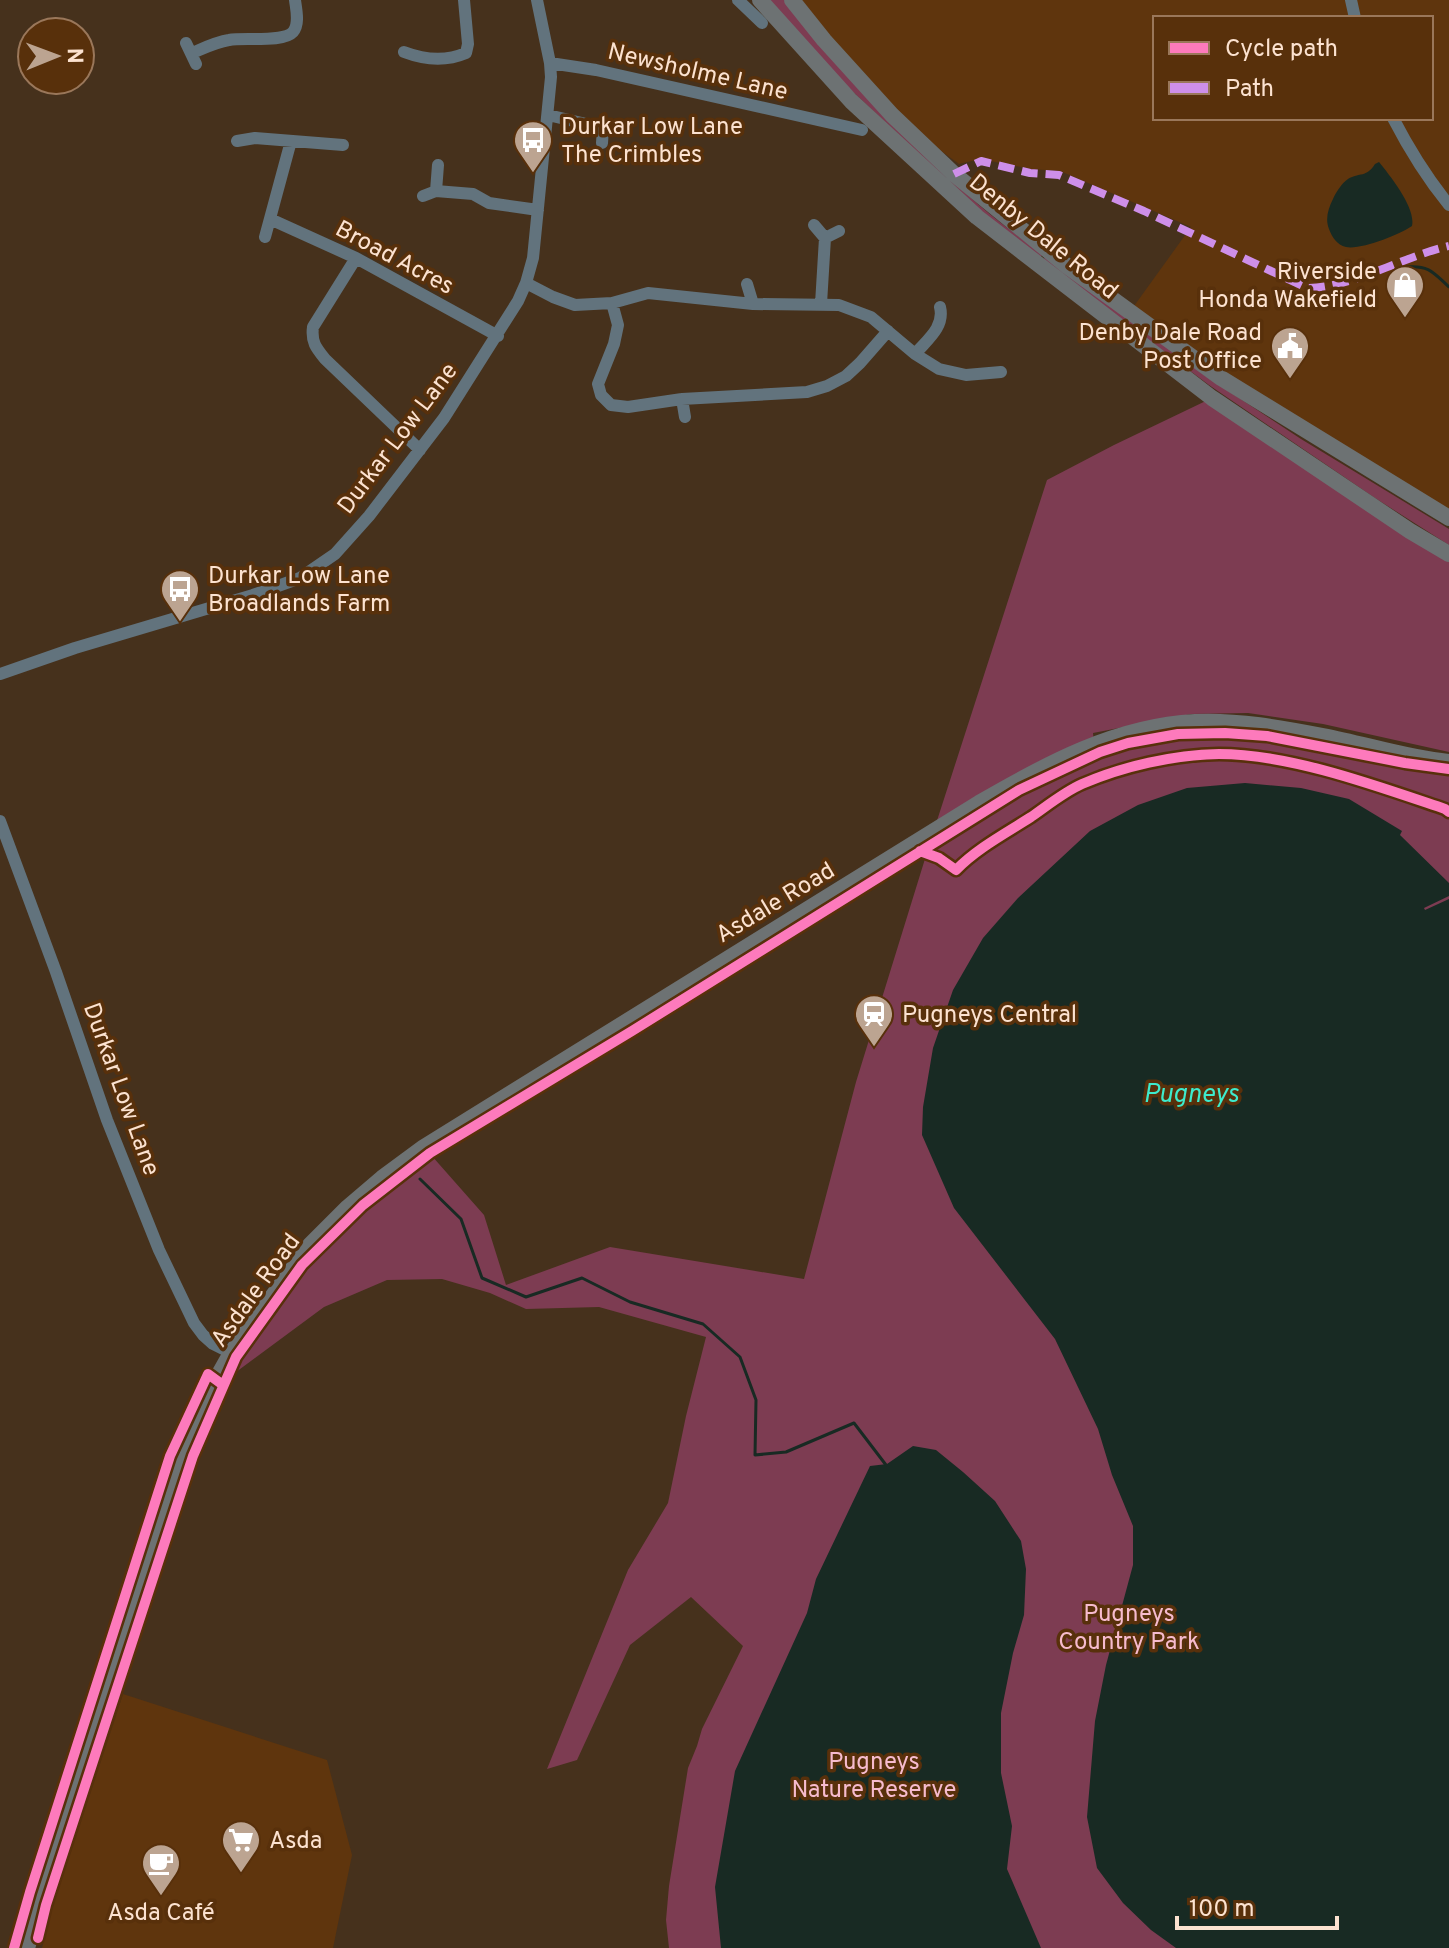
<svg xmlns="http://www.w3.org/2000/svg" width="1449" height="1948" viewBox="0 0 1449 1948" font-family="Overpass,sans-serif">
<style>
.built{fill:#5f350d;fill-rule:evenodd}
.green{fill:#7d3c52}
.water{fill:#182a23}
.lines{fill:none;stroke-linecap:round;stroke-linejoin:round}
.stream{stroke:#182a23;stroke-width:3}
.minor{stroke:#62737d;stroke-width:12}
.major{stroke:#6d7273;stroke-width:16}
.quiet{stroke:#ce8fe9;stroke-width:8;stroke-dasharray:16 8;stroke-linecap:butt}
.cycleway-casing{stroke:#58300b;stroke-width:15}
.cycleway{stroke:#fd7abc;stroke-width:10}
.labels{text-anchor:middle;stroke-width:7;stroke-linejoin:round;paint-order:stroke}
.street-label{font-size:24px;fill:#fce2d0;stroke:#58300b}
.poi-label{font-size:24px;fill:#fce2d0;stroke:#58300b;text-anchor:start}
.park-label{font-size:24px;fill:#f6bbce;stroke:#58300b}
.water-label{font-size:26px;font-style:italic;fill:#3debcd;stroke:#58300b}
</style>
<rect width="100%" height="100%" fill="#46311c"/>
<path class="built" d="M 792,0 L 1449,0 L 1449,518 L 1129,313 L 1191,227 L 1060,171 L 1031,169 L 980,159 L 959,164 L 892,115 ZM 1155,18 L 1431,18 L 1431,118 L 1155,118 Z
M 123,1694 L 327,1760 L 352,1855 L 333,1948 L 42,1948 L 53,1906 Z"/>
<path class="green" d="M 770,0 L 784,0 C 843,74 907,143 979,205 C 999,222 1021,238 1042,255 L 1039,258 L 977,208 L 835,75 Z
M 1045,257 L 1204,375 L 1301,439 L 1449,529 L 1449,545 L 1375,498 L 1209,385 L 1043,261 Z
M 1212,398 L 1449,550 L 1449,752 L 1323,724 L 1248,713 L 1191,714 L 1093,733 L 1094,744 L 1196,722 L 1449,762 L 1449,1948 L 669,1948 L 666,1920 L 669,1886 L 688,1768 L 697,1746 L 702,1729 L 743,1646 L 691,1597 L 630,1645 L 577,1760 L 547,1769 L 628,1570 L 668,1503 L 686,1416 L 706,1337 L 599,1307 L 526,1309 L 490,1293 L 442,1279 L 387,1280 L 324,1307 L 209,1392 L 310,1245 L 424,1147 L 484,1215 L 506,1285 L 610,1247 L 804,1279 L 856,1082 L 933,833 L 1047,480 L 1114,445 Z"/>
<path class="water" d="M 1379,162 C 1391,177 1416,208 1412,226 C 1399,235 1361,250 1346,247 C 1337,245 1332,237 1329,229 C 1325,219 1328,209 1333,199 C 1336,192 1342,183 1348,179 C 1360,172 1366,178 1375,164 Z
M 1245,783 L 1301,788 L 1349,799 L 1402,831 L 1400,835 L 1449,883 L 1449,896 L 1424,908 L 1425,910 L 1449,899 L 1449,1948 L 1176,1948 L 1151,1930 L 1123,1903 L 1097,1868 L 1087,1817 L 1095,1721 L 1106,1665 L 1133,1565 L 1133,1526 L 1112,1475 L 1098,1429 L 1055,1339 L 954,1208 L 922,1135 L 923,1107 L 933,1048 L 953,990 L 983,938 L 1018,898 L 1090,831 L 1138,805 L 1187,788 Z
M 913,1446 L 936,1450 L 963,1472 L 995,1501 L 1021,1541 L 1026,1569 L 1024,1615 L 1013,1653 L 1001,1713 L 1001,1773 L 1012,1826 L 1007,1869 L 1041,1948 L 721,1948 L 715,1887 L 735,1771 L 807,1613 L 816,1579 L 870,1466 L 887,1464 Z"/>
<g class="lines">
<path class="stream" d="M 1406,267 C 1429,265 1433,272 1449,287
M 420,1179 L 461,1219 L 482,1278 L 526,1297 L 582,1278 L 630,1302 L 703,1324 L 740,1357 L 756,1400 L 755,1455 L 786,1452 L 854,1423 L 886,1465"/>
<path class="minor" d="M 738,0 L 762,23
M 1351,0 L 1355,18
M 186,43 L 196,64
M 404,52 C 425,60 445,62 466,53 L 468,44 L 464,0
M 192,53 C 204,48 216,42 229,40 C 244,37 283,43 293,32 C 300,24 296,9 295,0
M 550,63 L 596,70 L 862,130
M 548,115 L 603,128 L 602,143
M 1393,118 C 1409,149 1427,178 1449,205
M 237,141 L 255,138 L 343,145
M 436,191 L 438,165
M 423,196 L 436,191 L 473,194 L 489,203 L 538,210
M 270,219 L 356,258 L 498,336
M 814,225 L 825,238 L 839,231
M 265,237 L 291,141
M 356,258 L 313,327 C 311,342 316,348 325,359 L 420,450
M 526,283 L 553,297 L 575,305 L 612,303 L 648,293 L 753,304 L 839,305 L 871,317 L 915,354 L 939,369 L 966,375 L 1001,372
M 747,284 L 753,304
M 612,303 L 618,325 L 614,344 L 598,384 L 601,395 L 611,405 L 628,407 L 682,399 L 807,392 L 827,386 L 846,376 L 860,363 L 888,331
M 821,304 L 825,238
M 915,354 C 927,340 945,327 940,307
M 682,399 L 685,417
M 0,674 L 75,648 L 253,595 L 300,578 L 335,554 L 369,516 L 444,418 L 518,301 L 526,283 L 533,258 L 551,77 L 550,63 L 537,0
M 0,821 L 56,972 L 107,1120 L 159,1250 L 194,1323 L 203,1335 L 213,1344 L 231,1353"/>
<path class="major" d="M 760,0 L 851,101 L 977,217 L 1212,398 L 1410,531 L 1449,554
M 792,0 L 824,40 L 892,115 L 954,174 L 1067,266 L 1221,378 L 1449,518
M 27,1948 L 146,1553 L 170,1486 L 209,1392 L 231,1353 L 310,1245 L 348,1207 L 382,1178 L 424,1147 L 979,803 C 1046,764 1116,726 1195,722 C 1238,720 1281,728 1323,736 C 1365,744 1406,758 1449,762"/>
<path class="quiet" d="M 954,174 L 981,161 L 1030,173 L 1059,175 L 1144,211 L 1307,288 C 1352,288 1404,256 1449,246"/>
<defs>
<path id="cycleway" d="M 920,851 L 939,858 L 956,870 C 976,849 1006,833 1031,817 C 1047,806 1064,792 1082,784 C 1124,766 1173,755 1219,754 C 1290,754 1377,786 1445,809 L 1449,812
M 38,1938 L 46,1905 L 193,1456 L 236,1357 L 302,1265 L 363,1205 L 430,1153 L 632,1031 L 1019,790 L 1100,752 L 1128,743 L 1178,734 L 1225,733 L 1267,736 L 1405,763 L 1449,769
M 14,1948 L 30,1892 L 170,1456 L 208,1374 L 223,1385"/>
</defs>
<use href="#cycleway" class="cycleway-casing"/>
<use href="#cycleway" class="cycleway"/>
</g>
<defs>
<symbol id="bus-pin" viewBox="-11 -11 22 30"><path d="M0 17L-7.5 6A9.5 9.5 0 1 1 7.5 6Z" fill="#bca491" stroke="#58300b"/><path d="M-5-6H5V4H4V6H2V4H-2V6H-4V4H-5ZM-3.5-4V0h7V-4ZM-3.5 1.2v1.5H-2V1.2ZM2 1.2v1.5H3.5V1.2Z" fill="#fff"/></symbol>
<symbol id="shop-pin" viewBox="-11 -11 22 30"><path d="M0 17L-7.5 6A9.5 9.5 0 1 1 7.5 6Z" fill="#bca491" stroke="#58300b"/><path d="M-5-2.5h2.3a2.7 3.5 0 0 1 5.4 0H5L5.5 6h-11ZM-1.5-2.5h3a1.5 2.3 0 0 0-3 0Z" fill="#fff"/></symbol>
<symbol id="civic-pin" viewBox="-11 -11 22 30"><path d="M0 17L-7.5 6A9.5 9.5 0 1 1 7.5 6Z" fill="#bca491" stroke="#58300b"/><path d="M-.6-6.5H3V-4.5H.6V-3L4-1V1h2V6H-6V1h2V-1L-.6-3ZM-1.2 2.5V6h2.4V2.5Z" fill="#fff"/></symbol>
<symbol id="station-pin" viewBox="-11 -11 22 30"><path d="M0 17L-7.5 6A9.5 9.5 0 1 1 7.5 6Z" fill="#bca491" stroke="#58300b"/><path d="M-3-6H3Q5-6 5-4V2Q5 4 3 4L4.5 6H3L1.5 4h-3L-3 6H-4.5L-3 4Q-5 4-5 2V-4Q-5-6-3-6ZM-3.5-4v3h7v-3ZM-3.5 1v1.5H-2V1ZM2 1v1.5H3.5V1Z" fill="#fff"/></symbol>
<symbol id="supermarket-pin" viewBox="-11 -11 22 30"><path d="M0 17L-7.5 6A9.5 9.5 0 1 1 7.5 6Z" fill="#bca491" stroke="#58300b"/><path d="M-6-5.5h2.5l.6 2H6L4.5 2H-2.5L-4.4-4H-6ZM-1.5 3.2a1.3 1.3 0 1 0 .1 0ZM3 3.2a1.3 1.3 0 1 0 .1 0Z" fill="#fff"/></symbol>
<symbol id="cafe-pin" viewBox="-11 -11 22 30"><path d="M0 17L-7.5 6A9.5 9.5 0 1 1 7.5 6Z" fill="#bca491" stroke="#58300b"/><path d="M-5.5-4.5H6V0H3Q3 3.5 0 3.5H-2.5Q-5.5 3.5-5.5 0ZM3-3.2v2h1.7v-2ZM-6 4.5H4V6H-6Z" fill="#fff"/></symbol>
</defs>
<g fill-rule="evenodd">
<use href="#bus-pin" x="511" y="118" width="44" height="60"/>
<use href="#shop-pin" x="1383" y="263" width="44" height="60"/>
<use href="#civic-pin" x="1268" y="324" width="44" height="60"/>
<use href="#bus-pin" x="158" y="567" width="44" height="60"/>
<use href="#station-pin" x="852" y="992" width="44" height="60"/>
<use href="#supermarket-pin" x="219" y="1818" width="44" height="60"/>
<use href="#cafe-pin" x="139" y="1841" width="44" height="60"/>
</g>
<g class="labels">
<g class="street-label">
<text transform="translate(698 71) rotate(13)" y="8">Newsholme Lane</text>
<text transform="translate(1044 236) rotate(39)" y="8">Denby Dale Road</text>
<text transform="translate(395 257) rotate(28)" y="8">Broad Acres</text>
<text transform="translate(397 438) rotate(-53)" y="8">Durkar Low Lane</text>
<text transform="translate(775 902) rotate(-31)" y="8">Asdale Road</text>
<text transform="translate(122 1089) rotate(70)" y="8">Durkar Low Lane</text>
<text transform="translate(255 1290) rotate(-54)" y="8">Asdale Road</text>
</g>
<g class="poi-label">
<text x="561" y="134">Durkar Low Lane<tspan x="561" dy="28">The Crimbles</tspan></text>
<text x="1377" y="279" text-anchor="end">Riverside<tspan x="1377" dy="28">Honda Wakefield</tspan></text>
<text x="1262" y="340" text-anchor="end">Denby Dale Road<tspan x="1262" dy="28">Post Office</tspan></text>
<text x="208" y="583">Durkar Low Lane<tspan x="208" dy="28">Broadlands Farm</tspan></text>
<text x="902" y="1022">Pugneys Central</text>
<text x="269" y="1848">Asda</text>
<text x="161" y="1920" text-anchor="middle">Asda Café</text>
</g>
<g class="park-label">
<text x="1129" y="1621">Pugneys<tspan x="1129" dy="28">Country Park</tspan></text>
<text x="874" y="1769">Pugneys<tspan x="874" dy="28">Nature Reserve</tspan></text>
</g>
<g class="water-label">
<text x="1191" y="1102">Pugneys</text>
</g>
</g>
<rect x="1153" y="16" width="280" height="104" fill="#58300b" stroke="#9a775a" stroke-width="2"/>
<rect x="1169" y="42" width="40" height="12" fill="#fd7abc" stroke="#9a775a" stroke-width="2"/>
<text x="1225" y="56" font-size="24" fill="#fce2d0">Cycle path</text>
<rect x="1169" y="82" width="40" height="12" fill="#ce8fe9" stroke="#9a775a" stroke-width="2"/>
<text x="1225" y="96" font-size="24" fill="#fce2d0">Path</text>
<g transform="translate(56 56) rotate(89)"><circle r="38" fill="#58300b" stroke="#9a775a" stroke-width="2"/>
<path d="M0-6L14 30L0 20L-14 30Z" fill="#bca491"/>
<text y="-12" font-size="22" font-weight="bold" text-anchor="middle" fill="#fce2d0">N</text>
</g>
<path d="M1177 1916v12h160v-12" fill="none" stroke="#fce2d0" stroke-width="4"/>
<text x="1189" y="1916" font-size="24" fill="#fce2d0" stroke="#58300b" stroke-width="6" paint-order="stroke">100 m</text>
</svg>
